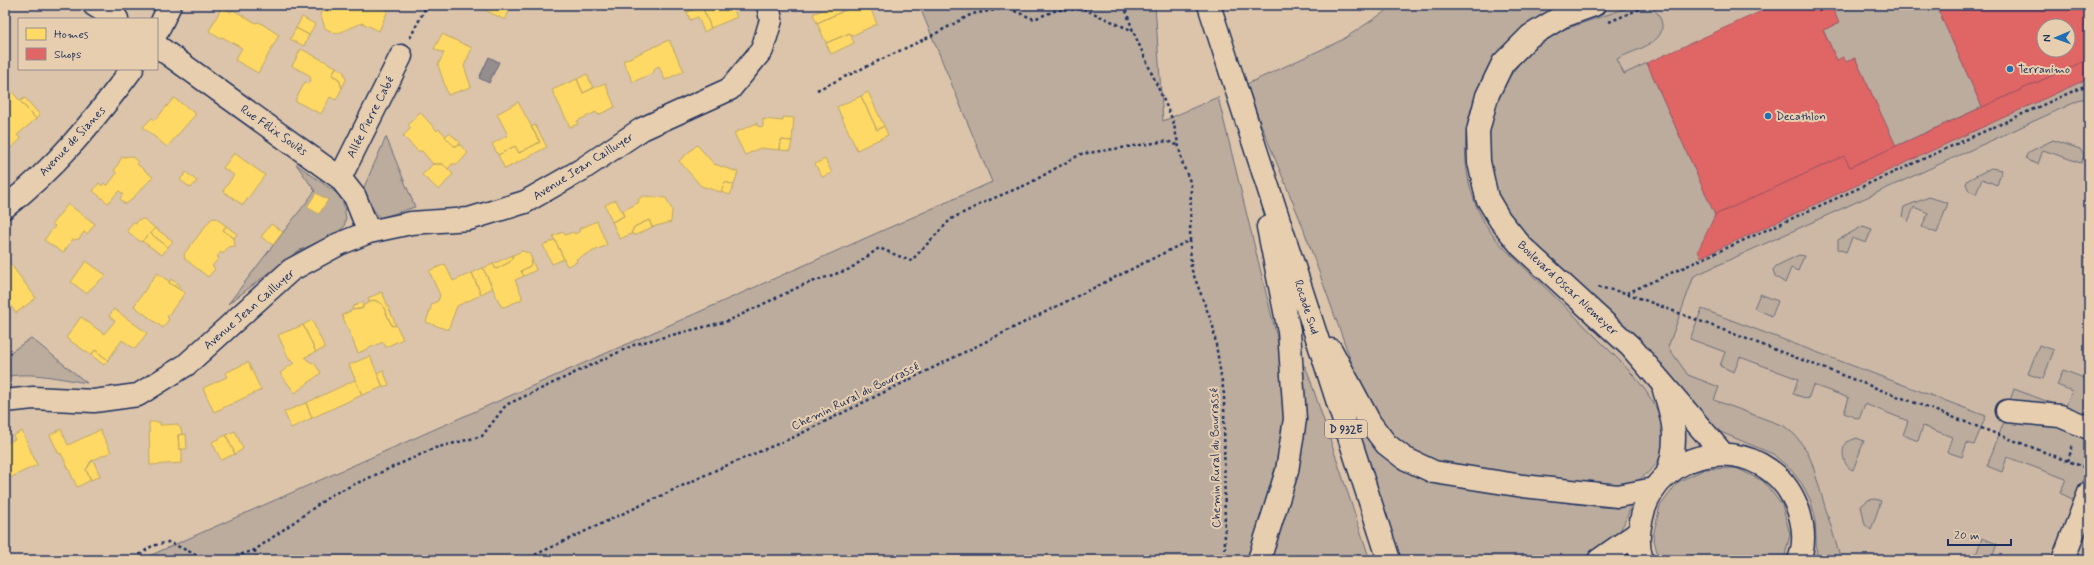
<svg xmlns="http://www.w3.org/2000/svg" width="2094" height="565" viewBox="0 0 2094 565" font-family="Mynerve,sans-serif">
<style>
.built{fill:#ccb8a4;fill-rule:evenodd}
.green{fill:#bbac9d;stroke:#6b6e7e}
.water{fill:#948d8e;stroke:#64677b}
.homes{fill:#ffd966;stroke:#bba664}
.shops{fill:#e06666;stroke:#a55664;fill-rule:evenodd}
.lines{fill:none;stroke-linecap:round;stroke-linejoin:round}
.minor-casing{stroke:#1b2f5e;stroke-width:25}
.major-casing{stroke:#1b2f5e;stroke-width:25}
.path{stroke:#1b2f5e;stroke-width:2.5;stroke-dasharray:3 3;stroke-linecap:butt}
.minor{stroke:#e7ceaf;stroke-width:22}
.major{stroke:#e7ceaf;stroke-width:22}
.poi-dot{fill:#1f6fb2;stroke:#e7ceaf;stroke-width:1.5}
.labels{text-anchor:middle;stroke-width:4;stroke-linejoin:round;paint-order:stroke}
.shield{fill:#e7ceaf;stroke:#585f76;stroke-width:1}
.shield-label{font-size:11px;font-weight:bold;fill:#1b2f5e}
.poi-label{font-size:12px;fill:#1b2f5e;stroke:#e7ceaf;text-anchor:start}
.street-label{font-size:12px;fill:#1b2f5e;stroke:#e7ceaf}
</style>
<rect width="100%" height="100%" fill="#dbc4aa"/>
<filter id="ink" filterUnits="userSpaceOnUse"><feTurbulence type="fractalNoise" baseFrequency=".025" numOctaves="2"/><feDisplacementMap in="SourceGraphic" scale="8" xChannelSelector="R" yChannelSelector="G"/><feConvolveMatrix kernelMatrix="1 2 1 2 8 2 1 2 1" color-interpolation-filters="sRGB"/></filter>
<g filter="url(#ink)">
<path class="built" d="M 1512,5 L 2089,5 L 2089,560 L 1776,560 L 1461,240 L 1456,31 ZM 2044,26 L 2068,26 L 2068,50 L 2044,50 Z"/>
<path class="green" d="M 919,5 L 1155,5 L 1163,121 L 1218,97 L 1280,350 L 1285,415 L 1279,453 L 1266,501 L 1247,560 L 140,560 L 992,182 Z
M 1395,5 L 1567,5 C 1550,16 1526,27 1511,40 C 1493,55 1484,77 1475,98 C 1460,134 1463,181 1481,216 C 1492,239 1512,256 1530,273 C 1555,297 1581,322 1606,347 C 1625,366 1645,385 1657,410 C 1677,450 1655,475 1619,490 L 1428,464 L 1388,437 L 1361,389 L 1301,222 L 1260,122 L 1247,84 L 1342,40 Z
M 1636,5 C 1644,5 1653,6 1658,14 C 1675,42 1635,49 1617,59 L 1624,74 L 1647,63 L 1715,215 L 1701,256 L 2089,78 L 2089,96 L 1694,276 L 1668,347 L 1688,375 L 1719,387 L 1714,400 L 1784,426 L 1795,435 L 1807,451 L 1812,463 L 1841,560 L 1817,560 L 1815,516 L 1810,499 L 1802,484 L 1791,470 L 1773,454 L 1711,428 L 1515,228 L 1492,185 L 1487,142 L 1492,115 L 1499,95 L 1507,80 L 1522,60 L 1537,46 L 1565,29 Z
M 1831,5 L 1936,5 L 1982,107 L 1896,146 L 1855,58 L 1846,62 L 1837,60 L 1823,30 L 1839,23 Z
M 386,137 L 415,207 L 380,218 L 369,204 L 364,187 Z
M 2053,140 L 2080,149 L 2084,155 L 2081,163 L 2043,150 L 2038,164 L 2029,161 L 2026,158 L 2027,153 Z
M 296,164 L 342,197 L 346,218 L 344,227 L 334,235 L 298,251 L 228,304 L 315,191 Z
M 1991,168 L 2002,170 L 1997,185 L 1982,179 L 1976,194 L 1969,191 L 1966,184 L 1968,180 Z
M 1929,197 L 1948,203 L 1937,233 L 1922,227 L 1928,213 L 1914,207 L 1908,222 L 1902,216 L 1904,207 Z
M 1863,226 L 1872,229 L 1866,243 L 1852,238 L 1846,252 L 1838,249 L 1838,240 Z
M 1799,255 L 1804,256 L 1798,271 L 1791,268 L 1785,283 L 1775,276 L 1773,270 L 1776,266 Z
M 1760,294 L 1778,301 L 1772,316 L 1754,308 Z
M 1702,309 L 1986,416 L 1974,445 L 1967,443 L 1962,457 L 1947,452 L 1952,437 L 1923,426 L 1918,441 L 1903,435 L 1908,421 L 1865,404 L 1859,419 L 1844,413 L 1849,398 L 1813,385 L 1808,399 L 1793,394 L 1798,379 L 1740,357 L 1734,372 L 1720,366 L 1725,352 L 1690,339 Z
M 31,338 L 87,383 C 61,379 31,371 5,377 L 5,356 Z
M 2039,345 L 2054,350 L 2043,379 L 2028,374 Z
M 1302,366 L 1305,366 L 1308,373 L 1370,560 L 1261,560 Z
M 2089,367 L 2089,422 L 2009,403 L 2014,389 L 2065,408 L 2072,391 L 2057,385 L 2063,370 L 2084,378 Z
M 2005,419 L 2061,424 L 2086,437 L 2089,442 L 2089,464 L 2054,560 L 2052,560 L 2074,500 L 2060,493 L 2066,479 L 2007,457 L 2002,472 L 1987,466 Z
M 1360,435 L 1365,435 L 1379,452 L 1434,481 L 1534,498 L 1600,507 L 1619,508 L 1631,505 C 1624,531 1609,549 1584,560 L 1399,560 L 1359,439 Z
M 1857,438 L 1864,441 L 1853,470 C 1842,466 1841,450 1846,442 Z
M 1736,468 L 1763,481 L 1782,505 L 1790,534 L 1784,560 L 1659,560 L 1653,536 L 1660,506 L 1678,482 L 1705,469 Z
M 1875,499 L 1881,501 L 1871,530 L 1865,525 L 1861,506 L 1868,500 Z
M 1982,538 L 1997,544 L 1991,560 L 1974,560 Z"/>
<path class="water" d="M 489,57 L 499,62 L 489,83 L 479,78 Z"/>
<path class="homes" d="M 341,5 L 378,5 L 388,10 L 379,31 L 362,23 L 336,34 L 325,28 L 320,13 Z
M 475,5 L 512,5 L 505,20 Z
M 684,5 L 731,5 L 737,17 L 711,28 L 702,6 L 687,12 Z
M 834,5 L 838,5 L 841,12 L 817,23 L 813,14 Z
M 857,5 L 869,5 L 877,24 L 851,36 L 850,33 L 826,43 L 817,23 Z
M 702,6 L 711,28 L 704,32 L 698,17 L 690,20 L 687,12 Z
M 222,7 L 231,12 L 233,10 L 256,23 L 259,22 L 279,35 L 258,73 L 235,60 L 242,48 L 222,37 L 219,38 L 209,31 Z
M 302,17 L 315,24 L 309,35 L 296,28 Z
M 296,28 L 309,35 L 304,46 L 290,39 Z
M 850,33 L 854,43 L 831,54 L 826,43 Z
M 442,34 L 472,48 L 464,66 L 471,87 L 448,95 L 438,65 L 444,53 L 434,49 Z
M 669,40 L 684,71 L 665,80 L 659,66 L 655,68 L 653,73 L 633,82 L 623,61 Z
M 301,49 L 336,67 L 332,75 L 339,79 L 342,88 L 336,100 L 330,97 L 321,114 L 295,101 L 305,82 L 309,84 L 311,80 L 309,75 L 292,66 Z
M 336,67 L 344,72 L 346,80 L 342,88 L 339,79 L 332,75 Z
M 587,74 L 593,88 L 583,93 L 577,79 Z
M 577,79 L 583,93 L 605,83 L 615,107 L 598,115 L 596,112 L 577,121 L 578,124 L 570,127 L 552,90 Z
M 6,85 L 36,119 L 17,135 L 21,139 L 11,148 L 5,141 L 5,125 L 7,123 L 5,120 Z
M 868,92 L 884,126 L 877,130 L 861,96 Z
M 861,96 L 877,130 L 884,126 L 888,135 L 857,150 L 837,107 Z
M 25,98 L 40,115 L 36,119 L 20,101 Z
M 174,98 L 196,114 L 167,147 L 143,127 L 152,118 L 155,120 Z
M 518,102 L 540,142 L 519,153 L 515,146 L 498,155 L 492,144 L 508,135 L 497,114 Z
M 420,112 L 437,131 L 439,129 L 446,136 L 445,137 L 454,146 L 460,145 L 468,153 L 458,164 L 452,164 L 448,169 L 443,164 L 433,164 L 422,151 L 418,151 L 403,136 L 411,128 L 408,125 Z
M 783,117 L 794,118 L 792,141 L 781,140 L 780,150 L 760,148 L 745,155 L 734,133 L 757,123 L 757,126 L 763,127 L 763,119 L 783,121 Z
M 535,125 L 547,147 L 505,169 L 498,155 L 515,146 L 519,153 L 540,142 L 531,127 Z
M 449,133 L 460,142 L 460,145 L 454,146 L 445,137 Z
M 781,140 L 792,141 L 790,151 L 780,150 Z
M 697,145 L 714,164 L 738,172 L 734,185 L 725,182 L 721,192 L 701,186 L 679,161 Z
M 234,153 L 265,175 L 243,205 L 223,191 L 234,175 L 223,168 Z
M 131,156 L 138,162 L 137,164 L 153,177 L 129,202 L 125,204 L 120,199 L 123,194 L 119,191 L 108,203 L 93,191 L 99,183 L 102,186 L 104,183 L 107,186 L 117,173 L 114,171 L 122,157 Z
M 825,159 L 832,173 L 822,177 L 815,164 Z
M 433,164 L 443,164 L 453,174 L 439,190 L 422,175 Z
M 186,172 L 197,181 L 191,188 L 180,180 Z
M 725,182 L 734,185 L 730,195 L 721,192 Z
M 316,193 L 328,200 L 319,214 L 307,207 Z
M 644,196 L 666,198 L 672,210 L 671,222 L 652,227 L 649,220 L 634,227 L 631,234 L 620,239 L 612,222 L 624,216 L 622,211 L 632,206 L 639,202 L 638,199 Z
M 616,200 L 624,216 L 612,222 L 605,205 Z
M 68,204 L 95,224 L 87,234 L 84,232 L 79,239 L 72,240 L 63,253 L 44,240 L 55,226 L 52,224 Z
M 216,218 L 226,226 L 223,230 L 234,238 L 235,246 L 228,247 L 223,254 L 221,252 L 217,257 L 219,258 L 212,266 L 215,269 L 208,277 L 185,259 L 184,254 L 211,219 Z
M 144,219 L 155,228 L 141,242 L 127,231 L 133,222 L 136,224 L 138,220 Z
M 649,220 L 652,227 L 636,235 L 631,234 L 634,227 Z
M 597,221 L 607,245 L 576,259 L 577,262 L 567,266 L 553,236 L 563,232 L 565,235 L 573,232 L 575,234 L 580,231 L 579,229 Z
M 271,224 L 283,232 L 273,245 L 261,237 Z
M 226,226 L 237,234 L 234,238 L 223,230 Z
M 155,228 L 173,241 L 168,247 L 150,233 Z
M 150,233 L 168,247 L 162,255 L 142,241 Z
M 555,240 L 564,259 L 552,264 L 543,245 Z
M 522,251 L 529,253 L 532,260 L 530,266 L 521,271 L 524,276 L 515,280 L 522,296 L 521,300 L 504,307 L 501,306 L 483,268 L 493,264 L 496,269 L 510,262 L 513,255 Z
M 513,255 L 510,262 L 496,269 L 493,264 Z
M 532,260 L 536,270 L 524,276 L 521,271 L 530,266 Z
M 86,261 L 106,275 L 86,293 L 71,282 Z
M 9,262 L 36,298 L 16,313 L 5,298 L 5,265 Z
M 445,264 L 453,281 L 472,273 L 481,295 L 457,306 L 448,330 L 426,322 L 432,304 L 438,301 L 440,295 L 429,271 Z
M 483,268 L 493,288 L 481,294 L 472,273 Z
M 157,273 L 170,282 L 169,283 L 185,293 L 167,317 L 169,319 L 163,328 L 134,306 Z
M 171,279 L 180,286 L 178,288 L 169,283 Z
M 382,292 L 396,325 L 392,326 L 382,304 L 374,300 L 370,302 L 368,298 Z
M 374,300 L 382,304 L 392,326 L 396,325 L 403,339 L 386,347 L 383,342 L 358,353 L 342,315 L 355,309 L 358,310 L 363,308 L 362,306 Z
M 363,302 L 363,308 L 353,310 L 352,307 Z
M 114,309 L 147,333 L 135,349 L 122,340 L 108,360 L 95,350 L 91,355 L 66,338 L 81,317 L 104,334 L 115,321 L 109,316 Z
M 312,320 L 325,348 L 316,352 L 303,325 Z
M 303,325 L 316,352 L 305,357 L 307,360 L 315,364 L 321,373 L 295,393 L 280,373 L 294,363 L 293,360 L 290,361 L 278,335 Z
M 95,350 L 108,360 L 104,365 L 91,355 Z
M 370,356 L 383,387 L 362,395 L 349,365 Z
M 248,362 L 261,390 L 214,412 L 203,388 L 227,377 L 225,373 Z
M 383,370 L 389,385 L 383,387 L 377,373 Z
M 355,380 L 362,395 L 312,418 L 306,403 Z
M 306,403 L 312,418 L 291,428 L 284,412 Z
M 149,422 L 160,422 L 160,425 L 177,424 L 181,429 L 182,434 L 178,435 L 179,449 L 182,449 L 182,463 L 150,465 Z
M 61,429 L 68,445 L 100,430 L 111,452 L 91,461 L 86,470 L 91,480 L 77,487 L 61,453 L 59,454 L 50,435 Z
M 22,431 L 37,465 L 5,480 L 5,444 L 15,439 L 13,436 Z
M 235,431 L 243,449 L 235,454 L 226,435 Z
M 186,434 L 187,449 L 179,449 L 178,435 Z
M 226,435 L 235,454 L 221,460 L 212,442 Z
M 93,460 L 100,476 L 91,480 L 86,470 Z"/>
<path class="shops" d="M 1775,5 L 1831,5 L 1839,23 L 1823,30 L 1837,60 L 1843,57 L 1846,62 L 1855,58 L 1896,146 L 1850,167 L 1844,156 L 1715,215 L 1647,63 Z
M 1936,5 L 2089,5 L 2089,59 L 1982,107 ZM 2044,26 L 2068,26 L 2068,50 L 2044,50 Z
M 2089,59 L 2089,78 L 1701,257 L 1698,251 L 1715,215 L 1844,156 L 1850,167 Z"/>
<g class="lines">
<defs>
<path id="minor" d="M 94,5 L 117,19
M 1594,5 L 1561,17 L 1530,36 L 1503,63 L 1487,96 L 1478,131 L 1479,162 L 1487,198 L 1500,220 L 1522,247 L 1631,347 L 1723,454
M 157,32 L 170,5
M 157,46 L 340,178 L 355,197 L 369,232
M 340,178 L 401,56
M 5,207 C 55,169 95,119 132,69
M 1664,390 C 1674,421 1679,442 1667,474
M 5,401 L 33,398 L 94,401 L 138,395 L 186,365 L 291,270 L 339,244 L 369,232 L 411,223 L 469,219 L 525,202 L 581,170 L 642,129 L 730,89 L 762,50 L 771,20 L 768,5
M 2007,411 L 2060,416 L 2089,428
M 1599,560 L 1639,532
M 1642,560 C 1638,548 1638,534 1641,521 C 1656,442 1764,430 1796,504 C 1803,521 1806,542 1799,560
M 2063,560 L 2089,493"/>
<path id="major" d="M 1209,5 L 1389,560
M 1331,350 L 1370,423 L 1386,444 L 1404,458 L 1434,472 L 1523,486 L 1618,496 L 1654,489
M 1259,560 L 1287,471 L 1295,419 L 1289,331 L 1268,227"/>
</defs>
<use href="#minor" class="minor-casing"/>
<use href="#major" class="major-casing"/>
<path class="path" d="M 1609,22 L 1649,5
M 410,38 L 427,5
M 817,90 L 931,36 L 972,14 L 1007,8 L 1034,19 L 1057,10 L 1084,9 L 1133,31
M 1190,240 L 1191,268 L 1213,326 L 1224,394 L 1225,560
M 1598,287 L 1626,293 L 2089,469
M 1627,293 L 2089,84
M 2068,461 L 2073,444
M 255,550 L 256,560
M 137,560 L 139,555 L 152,546 L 168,542 L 197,555 L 215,560
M 224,560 L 255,550 L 333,494 L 435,448 L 482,436 L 506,405 L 549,385 L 636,344 L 728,321 L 803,285 L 850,269 L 879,248 L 911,261 L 951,219 L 987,201 L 1028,184 L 1081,154 L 1167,141 L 1179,146
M 524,560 L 716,470 L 794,437 L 1190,240 L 1191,184 L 1183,165 L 1173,121 L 1133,31 L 1124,5"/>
<use href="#minor" class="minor"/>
<use href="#major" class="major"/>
</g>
</g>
<g class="poi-dot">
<circle cx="2010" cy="69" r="4"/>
<circle cx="1768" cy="116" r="4"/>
</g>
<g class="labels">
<rect class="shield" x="1325" y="420" width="42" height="18" rx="3"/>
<g class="shield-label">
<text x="1346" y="433">D 932E</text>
</g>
<g class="poi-label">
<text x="2018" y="73">Terranimo</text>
<text x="1776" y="120">Decathlon</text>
</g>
<g class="street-label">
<text transform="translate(370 117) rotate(-63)" y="4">Allée Pierre Cabé</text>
<text transform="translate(274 130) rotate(35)" y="4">Rue Félix Soulès</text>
<text transform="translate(72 141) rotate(-47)" y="4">Avenue de Sianes</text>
<text transform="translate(583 166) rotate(-32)" y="4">Avenue Jean Cailluyer</text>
<text transform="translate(1568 288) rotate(43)" y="4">Boulevard Oscar Niemeyer</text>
<text transform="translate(1307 307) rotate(72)" y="4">Rocade Sud</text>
<text transform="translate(249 309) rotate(-41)" y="4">Avenue Jean Cailluyer</text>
<text transform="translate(855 396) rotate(-26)" y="4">Chemin Rural du Bourrassé</text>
<text transform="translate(1215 458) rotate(-91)" y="4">Chemin Rural du Bourrassé</text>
</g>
</g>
<rect width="2094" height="565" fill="none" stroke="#e7ceaf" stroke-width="20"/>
<rect x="10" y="10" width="2074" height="545" fill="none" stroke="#1b2f5e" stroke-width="1.5" filter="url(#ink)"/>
<rect x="18" y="18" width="140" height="52" fill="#e7ceaf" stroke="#958e8f"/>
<rect x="26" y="28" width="20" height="12" fill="#ffd966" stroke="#958e8f"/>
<text x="54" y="38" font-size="12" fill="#1b2f5e">Homes</text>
<rect x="26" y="48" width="20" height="12" fill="#e06666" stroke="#958e8f"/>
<text x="54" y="58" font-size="12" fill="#1b2f5e">Shops</text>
<g transform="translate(2056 38) rotate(268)"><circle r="19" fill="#e7ceaf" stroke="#958e8f"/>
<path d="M0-3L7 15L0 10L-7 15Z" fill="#1f6fb2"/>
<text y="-6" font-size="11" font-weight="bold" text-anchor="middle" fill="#1b2f5e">N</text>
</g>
<path d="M1948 539v6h63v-6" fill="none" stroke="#1b2f5e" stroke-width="2"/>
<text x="1954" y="539" font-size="12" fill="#1b2f5e" stroke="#e7ceaf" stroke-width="3" paint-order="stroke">20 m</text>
</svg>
